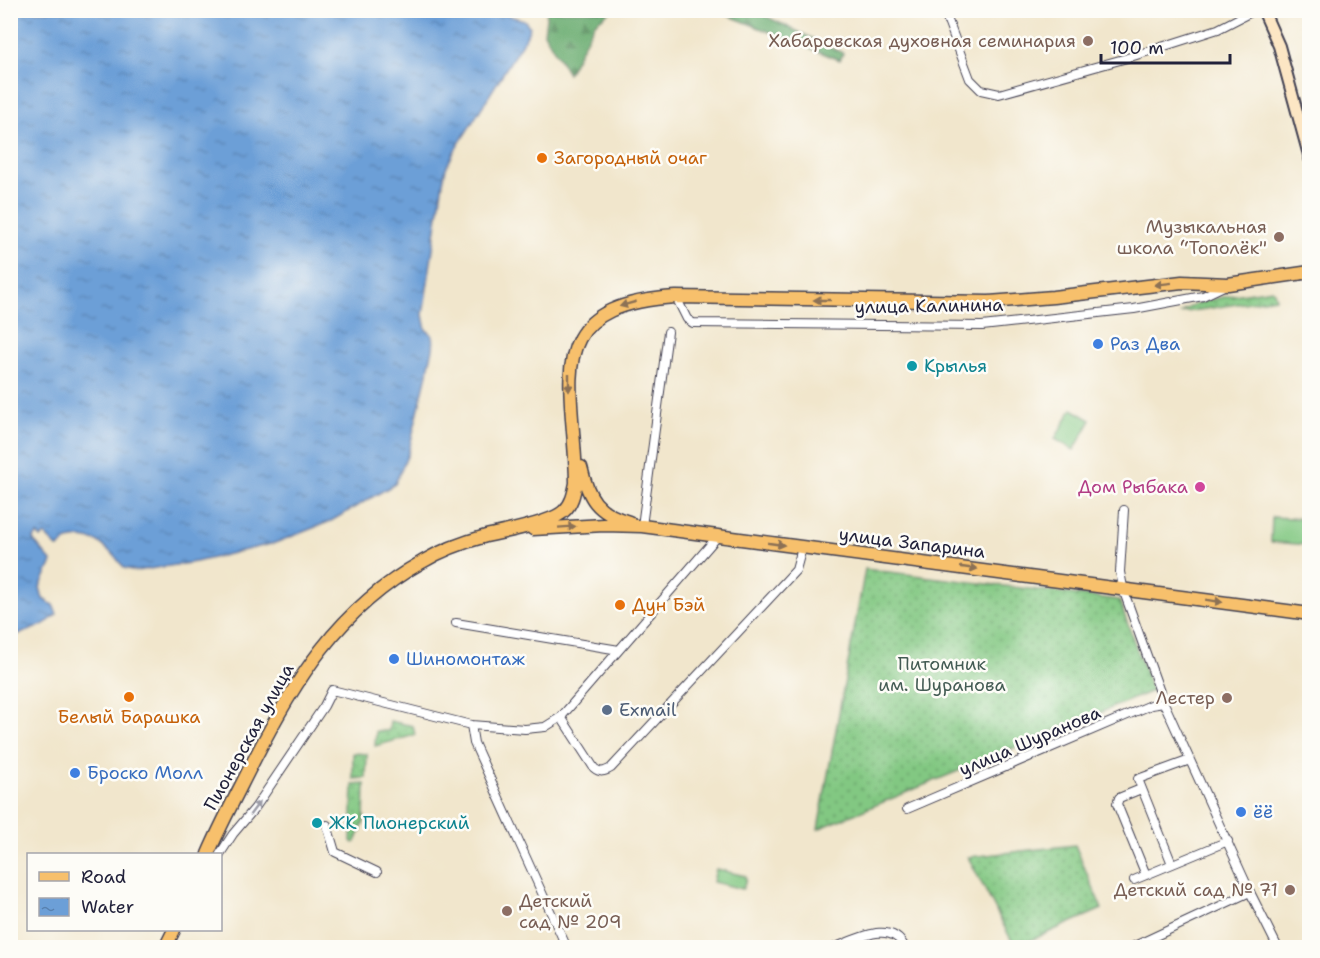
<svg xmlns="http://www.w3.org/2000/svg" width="1320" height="958" viewBox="0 0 1320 958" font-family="'Shantell Sans',sans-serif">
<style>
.grass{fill:url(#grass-dots);stroke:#52755e;stroke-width:1.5}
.forest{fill:url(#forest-firs);stroke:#466756;stroke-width:1.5}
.pitch{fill:#82c882;stroke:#52755e;stroke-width:1.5}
.water{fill:url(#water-ripples);stroke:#476089;stroke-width:1.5}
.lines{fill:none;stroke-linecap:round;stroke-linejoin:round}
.street-casing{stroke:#413f51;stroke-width:10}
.secondary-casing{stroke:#413f51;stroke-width:14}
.primary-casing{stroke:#413f51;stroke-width:15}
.street{stroke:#fff;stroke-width:8}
.secondary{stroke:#fce6c4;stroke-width:10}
.primary{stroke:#f7c06c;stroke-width:12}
.oneway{fill:#8c7154}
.oneway2{fill:#9c9ca7}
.education-dot{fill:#8d6e63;stroke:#fdfcf7;stroke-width:2}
.food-dot{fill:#e8710a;stroke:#fdfcf7;stroke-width:2}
.shop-dot{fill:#3f7fe0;stroke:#fdfcf7;stroke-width:2}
.culture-dot{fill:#0f9aa8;stroke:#fdfcf7;stroke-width:2}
.hotel-dot{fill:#d1479c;stroke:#fdfcf7;stroke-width:2}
.service-dot{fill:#5c6f8a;stroke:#fdfcf7;stroke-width:2}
.labels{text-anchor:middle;stroke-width:5;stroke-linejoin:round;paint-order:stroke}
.education-label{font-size:18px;fill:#785e54;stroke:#fdfcf7;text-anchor:end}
.food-label{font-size:18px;fill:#c56008;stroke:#fdfcf7;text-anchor:start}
.street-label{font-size:18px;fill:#22223b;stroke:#fdfcf7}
.shop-label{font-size:18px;fill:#366cbe;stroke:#fdfcf7;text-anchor:start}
.culture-label{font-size:18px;fill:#0d838f;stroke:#fdfcf7;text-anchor:start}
.hotel-label{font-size:18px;fill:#b23c85;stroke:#fdfcf7;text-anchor:end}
.park-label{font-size:18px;fill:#445c54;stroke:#fdfcf7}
.service-label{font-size:18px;fill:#4e5e75;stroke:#fdfcf7;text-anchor:start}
</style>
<defs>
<pattern id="grass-dots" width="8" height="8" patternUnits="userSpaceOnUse" patternTransform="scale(1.5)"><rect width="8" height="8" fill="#82c882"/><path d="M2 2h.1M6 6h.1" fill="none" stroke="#6aa26c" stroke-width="1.8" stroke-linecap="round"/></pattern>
<pattern id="forest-firs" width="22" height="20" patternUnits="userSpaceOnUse" patternTransform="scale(1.5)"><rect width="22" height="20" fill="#69ac70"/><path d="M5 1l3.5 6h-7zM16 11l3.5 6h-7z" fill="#568c5d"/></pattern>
<pattern id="water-ripples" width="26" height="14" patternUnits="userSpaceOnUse" patternTransform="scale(1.5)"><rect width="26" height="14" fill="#6c9fd7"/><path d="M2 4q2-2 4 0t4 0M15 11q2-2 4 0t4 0" fill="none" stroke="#5881b0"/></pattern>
</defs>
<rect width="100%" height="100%" fill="#fdfcf7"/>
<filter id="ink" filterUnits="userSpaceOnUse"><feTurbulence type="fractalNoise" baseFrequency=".0167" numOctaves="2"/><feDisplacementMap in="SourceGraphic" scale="12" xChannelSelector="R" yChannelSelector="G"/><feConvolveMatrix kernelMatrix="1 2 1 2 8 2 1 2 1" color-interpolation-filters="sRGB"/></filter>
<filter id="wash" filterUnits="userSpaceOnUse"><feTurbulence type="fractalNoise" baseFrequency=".008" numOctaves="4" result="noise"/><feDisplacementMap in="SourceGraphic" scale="24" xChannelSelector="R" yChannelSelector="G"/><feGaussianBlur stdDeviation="1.35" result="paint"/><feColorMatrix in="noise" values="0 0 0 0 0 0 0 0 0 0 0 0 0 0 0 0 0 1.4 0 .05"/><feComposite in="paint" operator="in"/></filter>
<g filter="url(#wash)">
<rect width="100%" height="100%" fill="#f1e6cc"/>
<path class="grass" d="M 1272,289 L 1274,291 L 1276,298 L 1181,313 C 1196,298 1250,293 1272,289 Z
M 865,569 L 1119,600 L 1152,691 L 818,829 Z
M 390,721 L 413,726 L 415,735 L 375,746 L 376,731 L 389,731 Z
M 353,753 L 367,754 L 366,778 L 353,779 Z
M 365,784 L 364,822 L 356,842 L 353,843 L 351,841 L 353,785 Z
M 1075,845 L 1102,909 L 1015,947 L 968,857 Z"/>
<path class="forest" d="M 547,11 L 611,11 L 595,23 L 568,74 L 544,33 Z
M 717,11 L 763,11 L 761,14 L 843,53 L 840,60 Z"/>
<path class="pitch" d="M 1072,409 L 1091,420 L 1074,450 L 1055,439 Z
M 1272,517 L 1309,519 L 1309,545 L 1271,542 Z
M 716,869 L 745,876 L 746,879 L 743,889 L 713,882 Z"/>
<path class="water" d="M 488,10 L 524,20 L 530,27 L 527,35 L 455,150 L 446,168 L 443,182 L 423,315 L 426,330 C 435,335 434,339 433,349 L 408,454 L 395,484 L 331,521 L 275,543 L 196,562 L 136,571 L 124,568 L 114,555 L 97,541 L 81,538 L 68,540 L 58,548 L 45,535 L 41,538 L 37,534 L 33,540 L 52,562 L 40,587 L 43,599 L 53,605 L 57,614 C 42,629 30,629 11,637 L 11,11 Z"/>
</g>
<g filter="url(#ink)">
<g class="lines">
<defs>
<path id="street" d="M 944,10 L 970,79 L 981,90 L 999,94 L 1127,58 L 1218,29 L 1255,10
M 676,297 L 687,319 L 693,323 L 982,326 L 1134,309 L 1203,296 L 1224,286
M 1124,510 L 1120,572 L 1124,592 L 1164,703 L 1250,892 L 1278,948
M 642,526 L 668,332
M 456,623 L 619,650 L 718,536
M 561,717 L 594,768 C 600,773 604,772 611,768 L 796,570 L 802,548
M 471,725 L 474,743 L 567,948
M 1141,789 L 1119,798 L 1117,804 L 1146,875
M 907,809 L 1151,705 L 1164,703
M 327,825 L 335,852 L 377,872
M 220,854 L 233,834 L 255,808 L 324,706 L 332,690 L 471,725 L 525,729 L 545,727 L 561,717 L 619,650
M 1172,864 L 1138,779 L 1190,760
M 1134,880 L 1228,841
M 833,948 C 856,940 891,918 905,948
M 1130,948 L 1250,892"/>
<path id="secondary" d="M 1263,10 L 1279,46 L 1310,159"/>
<path id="primary" d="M 581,467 C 588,498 597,513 629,522
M 533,529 L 604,525 L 642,526 L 1310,614
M 208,854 C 221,824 237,794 252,764 C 294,681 338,609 422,562 C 442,550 464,542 486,536 C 503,532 552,523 564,511 C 572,504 574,493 576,483 C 575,383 536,306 676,297 L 989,302 L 1053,297 L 1182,282 L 1228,284 L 1310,272
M 165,948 L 174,930"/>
</defs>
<use href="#street" class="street-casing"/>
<use href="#secondary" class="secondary-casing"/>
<use href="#primary" class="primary-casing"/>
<use href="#street" class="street"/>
<use href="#secondary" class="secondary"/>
<use href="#primary" class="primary"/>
</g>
<defs><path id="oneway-solid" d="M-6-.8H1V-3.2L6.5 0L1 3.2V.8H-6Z" transform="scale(1.5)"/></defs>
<g class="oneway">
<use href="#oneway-solid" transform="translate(1163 284) rotate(173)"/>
<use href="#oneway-solid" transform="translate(822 300) rotate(-180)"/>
<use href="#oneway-solid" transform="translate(628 304) rotate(164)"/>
<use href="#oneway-solid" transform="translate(569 383) rotate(90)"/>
<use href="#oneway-solid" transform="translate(567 527) rotate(-4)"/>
<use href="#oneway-solid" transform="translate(776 544) rotate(8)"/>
<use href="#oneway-solid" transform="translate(969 568) rotate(8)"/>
<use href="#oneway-solid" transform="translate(1214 601) rotate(9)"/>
</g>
<use class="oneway2" href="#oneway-solid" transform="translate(255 808) rotate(-53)"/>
</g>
<g class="education-dot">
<circle cx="1088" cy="41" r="6"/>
<circle cx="1279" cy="237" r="6"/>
<circle cx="1227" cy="698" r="6"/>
<circle cx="1290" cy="890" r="6"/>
<circle cx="507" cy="911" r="6"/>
</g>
<g class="food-dot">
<circle cx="542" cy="158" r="6"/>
<circle cx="620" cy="605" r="6"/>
<circle cx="129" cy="697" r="6"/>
</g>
<g class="shop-dot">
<circle cx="1098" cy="344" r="6"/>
<circle cx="394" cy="659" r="6"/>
<circle cx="75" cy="773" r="6"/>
<circle cx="1241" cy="812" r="6"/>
</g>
<g class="culture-dot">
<circle cx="912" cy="366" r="6"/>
<circle cx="317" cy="823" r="6"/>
</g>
<circle class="hotel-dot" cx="1200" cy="487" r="6"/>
<circle class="service-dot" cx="607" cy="710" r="6"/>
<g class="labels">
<g class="education-label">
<text x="1076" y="47">Хабаровская духовная семинария</text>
<text x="1267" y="233">Музыкальная<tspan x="1267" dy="21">школа “Тополёк"</tspan></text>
<text x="1215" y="704">Лестер</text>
<text x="1278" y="896">Детский сад № 71</text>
<text x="519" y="907" text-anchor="start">Детский<tspan x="519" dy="21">сад № 209</tspan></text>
</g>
<g class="food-label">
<text x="554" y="164">Загородный очаг</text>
<text x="632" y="611">Дун Бэй</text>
<text x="129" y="723" text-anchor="middle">Белый Барашка</text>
</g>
<g class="street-label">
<text transform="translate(929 306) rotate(-1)" y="6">улица Калинина</text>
<text transform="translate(912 543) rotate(7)" y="6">улица Запарина</text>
<text transform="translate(249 737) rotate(-61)" y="6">Пионерская улица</text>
<text transform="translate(1030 741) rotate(-23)" y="6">улица Шуранова</text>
</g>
<g class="shop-label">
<text x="1110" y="350">Раз Два</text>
<text x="406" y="665">Шиномонтаж</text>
<text x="87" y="779">Броско Молл</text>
<text x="1253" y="818">ёё</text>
</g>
<g class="culture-label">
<text x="924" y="372">Крылья</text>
<text x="329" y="829">ЖК Пионерский</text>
</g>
<g class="hotel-label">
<text x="1188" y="493">Дом Рыбака</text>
</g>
<g class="park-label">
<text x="942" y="670">Питомник<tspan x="942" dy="21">им. Шуранова</tspan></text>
</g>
<g class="service-label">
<text x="619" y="716">Exmail</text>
</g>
</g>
<rect width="1320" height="958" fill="none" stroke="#fdfcf7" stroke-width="36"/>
<rect x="27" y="853" width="195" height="78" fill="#fdfcf7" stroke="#a5a5ac" stroke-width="1.5"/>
<rect x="39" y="872" width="30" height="9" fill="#f7c06c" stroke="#a5a5ac" stroke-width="1.5"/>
<text x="81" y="883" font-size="18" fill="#22223b">Road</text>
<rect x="39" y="898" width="30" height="18" fill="url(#water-ripples)" stroke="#a5a5ac" stroke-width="1.5"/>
<text x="81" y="913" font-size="18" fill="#22223b">Water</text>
<path d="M1101 54v9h129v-9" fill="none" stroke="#22223b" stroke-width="3"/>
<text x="1110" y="54" font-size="18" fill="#22223b" stroke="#fdfcf7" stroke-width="4.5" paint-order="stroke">100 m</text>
</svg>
